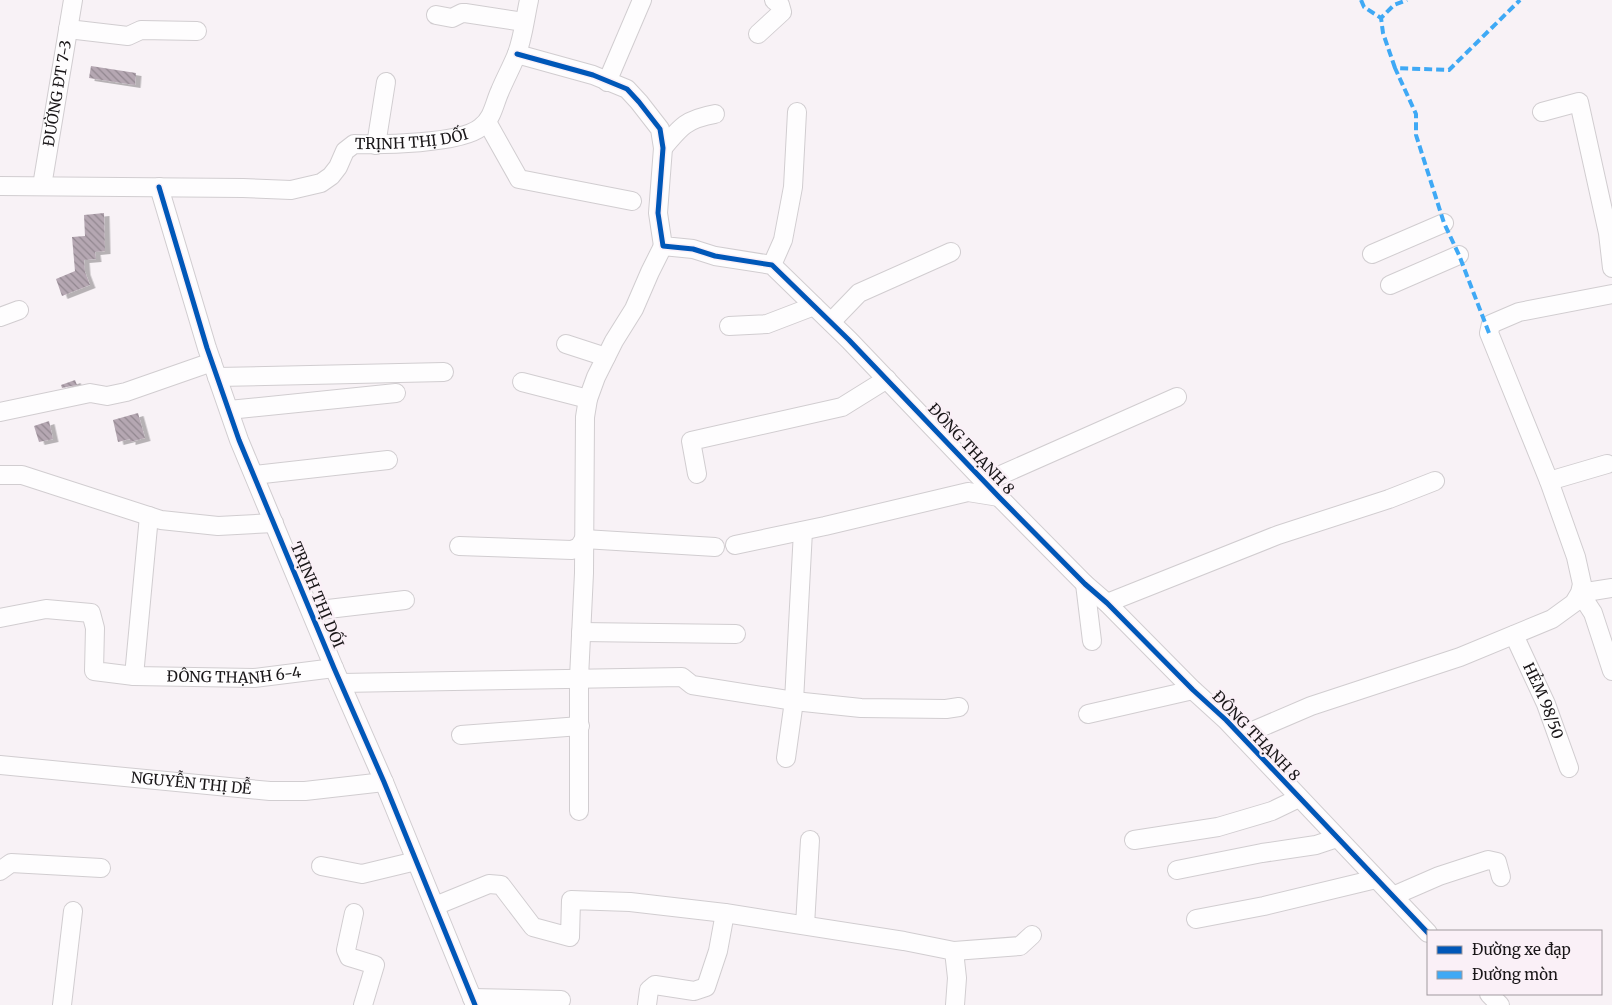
<svg xmlns="http://www.w3.org/2000/svg" width="1612" height="1005" viewBox="0 0 1612 1005" font-family="Merriweather,serif">
<style>
.building{fill:url(#building-back-hatch);filter:url(#shadow)}
.lines{fill:none;stroke-linecap:round;stroke-linejoin:round}
.minor-casing{stroke:#d1cdd0;stroke-width:20}
.minor{stroke:#fefdfe;stroke-width:18}
.quiet{stroke:#3fa9f5;stroke-width:4;stroke-dasharray:8 4;stroke-linecap:butt}
.cycleway-casing{stroke:#faf0f7;stroke-width:8}
.cycleway{stroke:#0057b8;stroke-width:5}
.labels{text-anchor:middle;stroke-width:5;stroke-linejoin:round;paint-order:stroke}
.street-label{font-size:15px;fill:#191618;stroke:#faf0f7}
</style>
<defs>
<pattern id="building-back-hatch" width="6" height="6" patternUnits="userSpaceOnUse" patternTransform="scale(1.25)"><rect width="6" height="6" fill="#b5a7b2"/><path d="M-1 5l2 2M0 0l6 6M5-1l2 2" fill="none" stroke="#928790"/></pattern>
<filter id="shadow"><feDropShadow dx="5.5" dy="3" stdDeviation="0" flood-color="#0004"/></filter>
</defs>
<rect width="100%" height="100%" fill="#f8f2f6"/>
<path class="building" d="M 91,66 L 136,73 L 135,85 L 89,78 Z
M 104,213 L 105,251 L 95,252 L 96,259 L 84,260 L 85,272 L 90,285 L 62,296 L 56,279 L 75,271 L 72,237 L 85,236 L 84,215 Z
M 75,380 L 77,385 L 62,388 L 61,385 Z
M 138,413 L 145,438 L 130,442 L 130,439 L 118,442 L 113,420 Z
M 49,421 L 53,439 L 39,442 L 34,426 Z"/>
<g class="lines">
<defs>
<g id="minor">
<path d="M 436,15 L 452,18 L 462,13 L 465,13 L 524,22"/>
<path d="M 68,29 L 128,36 L 141,30 L 197,31"/>
<path d="M 758,34 L 782,12 L 780,5 L 774,0"/>
<path d="M 517,54 L 593,75 L 627,89 L 639,102 L 660,129 L 663,148 L 658,213 L 663,246 L 693,249 L 715,256 L 772,265 L 849,340 L 999,497 L 1085,584 L 1107,603 L 1193,690 L 1226,720 L 1428,933"/>
<path d="M 607,82 L 642,0"/>
<path d="M 1542,112 L 1579,102 L 1608,233 L 1612,268"/>
<path d="M 487,122 L 519,179 L 632,201"/>
<path d="M 376,145 L 386,82"/>
<path d="M 663,148 C 681,126 687,119 715,114"/>
<path id="s1" d="M 0,186 L 243,188 L 291,190 L 321,183 L 331,176 L 338,167 L 345,151 L 354,144 C 380,145 461,144 481,127 C 493,118 494,104 500,91 C 505,79 511,68 516,56 C 523,39 525,18 529,0"/>
<path id="s2" d="M 42,186 L 73,0"/>
<path d="M 159,187 L 207,348 L 239,440 L 334,668 L 384,782 L 475,1005"/>
<path d="M 1372,254 L 1444,223"/>
<path d="M 772,265 L 783,240 L 793,187 L 797,112"/>
<path d="M 1390,285 L 1459,255"/>
<path d="M 0,317 L 19,310"/>
<path d="M 831,322 L 859,293 L 951,252"/>
<path d="M 729,326 L 767,324 L 814,306"/>
<path d="M 566,344 L 606,357"/>
<path d="M 217,377 L 444,372"/>
<path d="M 522,382 L 588,399"/>
<path d="M 229,410 L 396,393"/>
<path d="M 0,412 L 90,393 L 107,396 L 126,392 L 212,362"/>
<path d="M 697,474 L 691,441 L 842,407 L 887,379"/>
<path d="M 0,475 L 22,475 L 161,520 L 218,526 L 274,523"/>
<path d="M 254,475 L 388,460"/>
<path d="M 1549,481 L 1607,464"/>
<path d="M 985,482 L 1177,397"/>
<path d="M 735,545 L 825,526 L 968,492 L 999,497"/>
<path d="M 459,546 L 572,550 L 579,547 L 584,539 L 715,547"/>
<path d="M 1085,584 L 1092,641"/>
<path d="M 1612,588 L 1580,593 L 1593,613 L 1612,671"/>
<path d="M 1107,603 L 1278,535 L 1389,499 L 1435,481"/>
<path d="M 311,611 L 405,600"/>
<path id="s3" d="M 0,618 L 46,609 L 91,613 L 95,628 L 94,671 L 134,676 L 254,678 L 334,668"/>
<path d="M 581,632 L 736,634"/>
<path id="s4" d="M 1514,635 L 1546,704 L 1569,768"/>
<path d="M 134,676 L 149,516"/>
<path d="M 341,683 L 682,677 L 692,685 L 794,701 L 861,708 L 946,709 L 959,707"/>
<path d="M 1088,714 L 1193,690"/>
<path d="M 461,735 L 580,726"/>
<path d="M 1241,736 L 1311,706 L 1460,657 L 1552,619 L 1574,603 L 1580,593 L 1582,584 L 1576,557 L 1549,481 L 1489,333 L 1491,324 L 1519,312 L 1612,294"/>
<path d="M 786,758 L 794,701 L 803,531"/>
<path id="s5" d="M 0,765 L 270,791 L 305,791 L 384,782"/>
<path d="M 579,811 L 579,678 L 584,573 L 585,417 L 588,399 L 596,377 L 614,341 L 634,309 L 650,272 L 663,246"/>
<path d="M 1134,840 L 1218,827 L 1272,811 L 1299,798"/>
<path d="M 321,866 L 362,874 L 416,861"/>
<path d="M 1177,870 L 1262,853 L 1316,845 L 1337,838"/>
<path d="M 0,871 L 11,863 L 101,868"/>
<path d="M 1393,896 L 1439,876 L 1488,860 L 1497,862 L 1501,877"/>
<path d="M 435,906 L 489,884 L 501,885 L 533,927 L 570,937 L 571,900 L 630,902 L 725,913 L 904,941 L 954,951 L 957,978 L 955,1005"/>
<path d="M 354,913 L 346,950 L 349,957 L 375,965 L 363,1005"/>
<path d="M 1196,919 L 1264,906 L 1376,879"/>
<path d="M 805,925 L 810,840"/>
<path d="M 954,951 L 1020,946 L 1032,935"/>
<path d="M 1489,994 L 1500,1005"/>
<path d="M 472,998 L 561,1000"/>
<path d="M 62,1005 L 73,911"/>
<path d="M 647,1005 L 649,990 L 655,985 L 694,991 L 706,987 L 718,951 L 725,913"/>
</g>
</defs>
<use href="#minor" class="minor-casing"/>
<use href="#minor" class="minor"/>
<path class="quiet" d="M 1361,0 L 1364,7 L 1381,18
M 1395,68 L 1383,33 L 1381,18 L 1394,5 L 1407,0
M 1489,333 L 1459,255 L 1444,223 L 1416,135 L 1416,114 L 1395,68 L 1449,70 L 1520,0"/>
<defs>
<path id="cycleway" d="M 517,54 L 593,75 L 627,89 L 639,102 L 660,129 L 663,148 L 658,213 L 663,246 L 693,249 L 715,256 L 772,265 L 849,340 L 999,497 L 1085,584 L 1107,603 L 1193,690 L 1226,720 L 1428,933
M 159,187 L 207,348 L 239,440 L 334,668 L 384,782 L 475,1005"/>
</defs>
<use href="#cycleway" class="cycleway-casing"/>
<use href="#cycleway" class="cycleway"/>
</g>
<g class="labels">
<g class="street-label">
<text dy="5" stroke="none"><textPath href="#s2" startOffset="94">ĐƯỜNG ĐT 7-3</textPath></text>
<text dy="5" stroke="none"><textPath href="#s1" startOffset="432">TRỊNH THỊ DỐI</textPath></text>
<text transform="translate(971 449) rotate(47)" y="5">ĐÔNG THẠNH 8</text>
<text transform="translate(317 595) rotate(67)" y="5">TRỊNH THỊ DỐI</text>
<text dy="5" stroke="none"><textPath href="#s3" startOffset="291">ĐÔNG THẠNH 6-4</textPath></text>
<text dy="5" stroke="none"><textPath href="#s4" startOffset="72">HẺM 98/50</textPath></text>
<text transform="translate(1256 736) rotate(46)" y="5">ĐÔNG THẠNH 8</text>
<text dy="5" stroke="none"><textPath href="#s5" startOffset="192">NGUYỄN THỊ DỄ</textPath></text>
</g>
</g>
<rect x="1427" y="930" width="175" height="65" fill="#faf0f7" stroke="#a0999e"/>
<rect x="1437" y="946" width="25" height="8" fill="#0057b8" stroke="#a0999e"/>
<text x="1472" y="955" font-size="15" fill="#191618">Đường xe đạp</text>
<rect x="1437" y="971" width="25" height="8" fill="#3fa9f5" stroke="#a0999e"/>
<text x="1472" y="980" font-size="15" fill="#191618">Đường mòn</text>
</svg>
